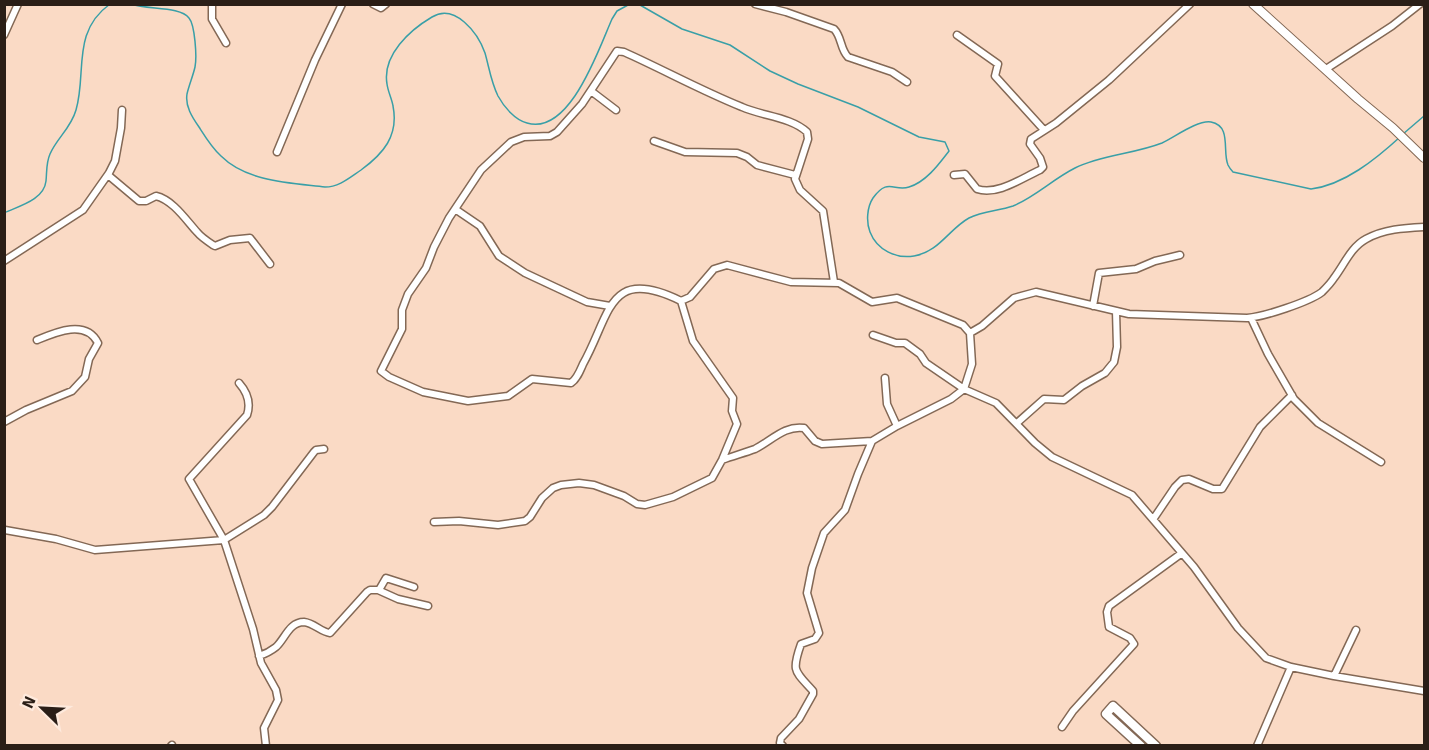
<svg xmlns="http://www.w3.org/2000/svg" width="1429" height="750" viewBox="0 0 1429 750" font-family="Signika,sans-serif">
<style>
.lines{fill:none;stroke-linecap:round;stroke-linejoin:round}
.stream{stroke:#399fa7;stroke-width:1.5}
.minor-casing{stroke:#836855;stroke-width:9}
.tertiary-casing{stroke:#836855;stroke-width:10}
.secondary-casing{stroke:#836855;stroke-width:11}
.minor{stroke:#fff;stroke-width:6}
.tertiary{stroke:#fff;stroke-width:8}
.secondary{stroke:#fff;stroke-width:8}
</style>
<rect width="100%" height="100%" fill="#fadac5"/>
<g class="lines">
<path class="stream" d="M 132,4 C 146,10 180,6 189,18 C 195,25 197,57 195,67 C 193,76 189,85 187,94 C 185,106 192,117 199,127 C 206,138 212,148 221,156 C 247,182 291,183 325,187 C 339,187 349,178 361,170 C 383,154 399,136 393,106 C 392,99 388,92 387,84 C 382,55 410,30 432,17 C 455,3 478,33 485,53 C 489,67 491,82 498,96 C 504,107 515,120 527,123 C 570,136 599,48 612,19 L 617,11 L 628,5 L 640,5 L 682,29 L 730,45 L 770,71 L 798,84 L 858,107 L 919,137 L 945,142 L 949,151 C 939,164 926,182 909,187 C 894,192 888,177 873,198 C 867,207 866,222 870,232 C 877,250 896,259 914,256 C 939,252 949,229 969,218 C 983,211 998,211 1013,206 C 1035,197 1053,179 1075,168 C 1101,155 1134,154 1162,143 C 1175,137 1197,120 1211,122 C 1232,126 1222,151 1228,165 C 1229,167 1231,170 1233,172 L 1311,189 C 1344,185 1376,159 1400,137
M 1403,134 L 1424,116
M 4,213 C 19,206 44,200 46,181 C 47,171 46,163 50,154 C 57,138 71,128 76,110 C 87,73 71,32 110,4"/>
<defs>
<path id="minor" d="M 212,4 L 212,19 L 226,43
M 373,4 L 381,8 L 386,4
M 755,4 L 786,12 L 834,29 C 842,37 840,49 848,57 L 892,72 L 907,82
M 4,35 L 18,4
M 957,35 L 998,64 L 995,76 L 1044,130
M 1326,69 L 1392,26 L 1420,4
M 591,91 L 616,110
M 654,141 L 685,152 L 737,153 L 747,157 L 757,165 L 795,175
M 277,152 L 315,60 L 342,4
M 108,175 L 139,201 L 146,201 L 156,196 C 173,200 186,220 197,232 C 201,237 207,241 213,245 L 215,246 L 230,240 L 250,238 L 270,264
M 954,175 L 965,174 L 977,189 C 997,196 1022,178 1040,170 L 1043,167 L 1040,158 L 1030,144 L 1031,139 L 1056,123 L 1109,80 L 1190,4
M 455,209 L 480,226 L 499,256 L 525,273 L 587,302 L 610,306
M 4,261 L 83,210 L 109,173 L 115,161 L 121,128 L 122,110
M 834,282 L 823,211 L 800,190 L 795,179 L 808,139 L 807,132 C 791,117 762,116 742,107 C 702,91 664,70 624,52 L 617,51 L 582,104 L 557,132 L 550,136 L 524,137 L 511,142 L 481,170 L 449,218 L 434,247 L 426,268 L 408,294 L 402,310 L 402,329 L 381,371 L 389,377 L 423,392 L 468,401 L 508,396 L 532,379 L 571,383 C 577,379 580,371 583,364 C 611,314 608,265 681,301 L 690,297 L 714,269 L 727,265 L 791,282 L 839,283 L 872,302 L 897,298 L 963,325 L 970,333 L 972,364 L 964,389 L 996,403 L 1035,443 L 1052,457 L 1132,495 L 1194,567 L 1238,628 L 1266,658 L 1291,667 L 1334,676 L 1424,691
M 1093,306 L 1099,273 L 1136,269 L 1155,261 L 1180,255
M 1251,318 L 1268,354 L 1294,399 L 1318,423 L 1381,462
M 970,333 L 982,326 L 1014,298 L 1036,292 L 1129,314 L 1247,318 C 1263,317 1309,302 1322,292 C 1326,288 1331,283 1334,278 C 1344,265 1351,247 1366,239 C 1384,229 1404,228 1424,227
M 885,378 L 887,404 L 897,426
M 239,383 C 247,392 251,403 247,415 L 189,479 L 224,540 L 253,629 L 261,663 L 276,690 L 278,700 L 264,728 L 266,746
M 4,422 L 26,410 L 72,391 L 85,377 L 89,359 L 98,343 C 86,319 56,332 37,340
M 1017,423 L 1044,399 L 1064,400 L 1082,386 L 1105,373 L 1114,362 L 1117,347 L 1116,311
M 722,460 C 733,456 744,453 755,449 C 771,441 785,425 804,428 L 815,441 L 822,444 L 872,441 L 897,426 L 951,399 L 964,389 L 926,363 L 920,354 L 905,343 L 896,343 L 873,335
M 1154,518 L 1175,487 L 1182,480 L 1189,479 L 1213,489 L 1222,489 L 1260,427 L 1292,395
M 434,522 L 459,521 L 498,525 L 525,521 L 530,517 L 542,498 L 553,488 L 561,485 L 579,483 L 594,485 L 624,496 L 637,504 L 645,505 L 673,497 L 712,478 L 722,460 L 737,424 L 732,411 L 733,398 L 693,341 L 681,301
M 5,530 L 56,539 L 95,550 L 224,540 L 264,515 L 272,507 L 314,452 L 316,450 L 324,449
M 378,590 L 398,599 L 428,606
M 259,656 C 265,654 271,651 276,647 C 285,639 289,622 304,622 C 314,623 321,632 330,633 L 367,592 L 370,590 L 379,590 L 386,578 L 414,587
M 1334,676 L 1356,630
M 1062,727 L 1073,711 L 1134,644 L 1130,638 L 1109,627 L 1107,612 L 1109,606 L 1182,553
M 171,746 L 172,745
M 783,746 L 780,743 L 781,738 L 799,719 L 813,694 L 813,691 C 795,671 791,672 801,644 L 815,639 L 819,633 L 807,593 L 812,568 L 824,533 L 845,510 L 858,474 L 872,441
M 1257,746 L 1291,667"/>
<path id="tertiary" d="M 1253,4 L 1358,99 L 1393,128 L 1424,158"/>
<path id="secondary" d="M 1141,746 L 1106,714 L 1113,706 L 1156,746"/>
</defs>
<use href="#minor" class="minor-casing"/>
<use href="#tertiary" class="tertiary-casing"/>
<use href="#secondary" class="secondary-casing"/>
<use href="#minor" class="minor"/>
<use href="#tertiary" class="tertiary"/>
<use href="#secondary" class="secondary"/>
</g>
<rect width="1429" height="750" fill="none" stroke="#2a1e17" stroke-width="12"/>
<g transform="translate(42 708) rotate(294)" stroke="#feeadd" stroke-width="4.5" paint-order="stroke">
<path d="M0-4.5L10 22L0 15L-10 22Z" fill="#2a1e17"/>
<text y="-9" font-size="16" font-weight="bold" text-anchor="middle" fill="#2a1e17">N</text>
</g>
</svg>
